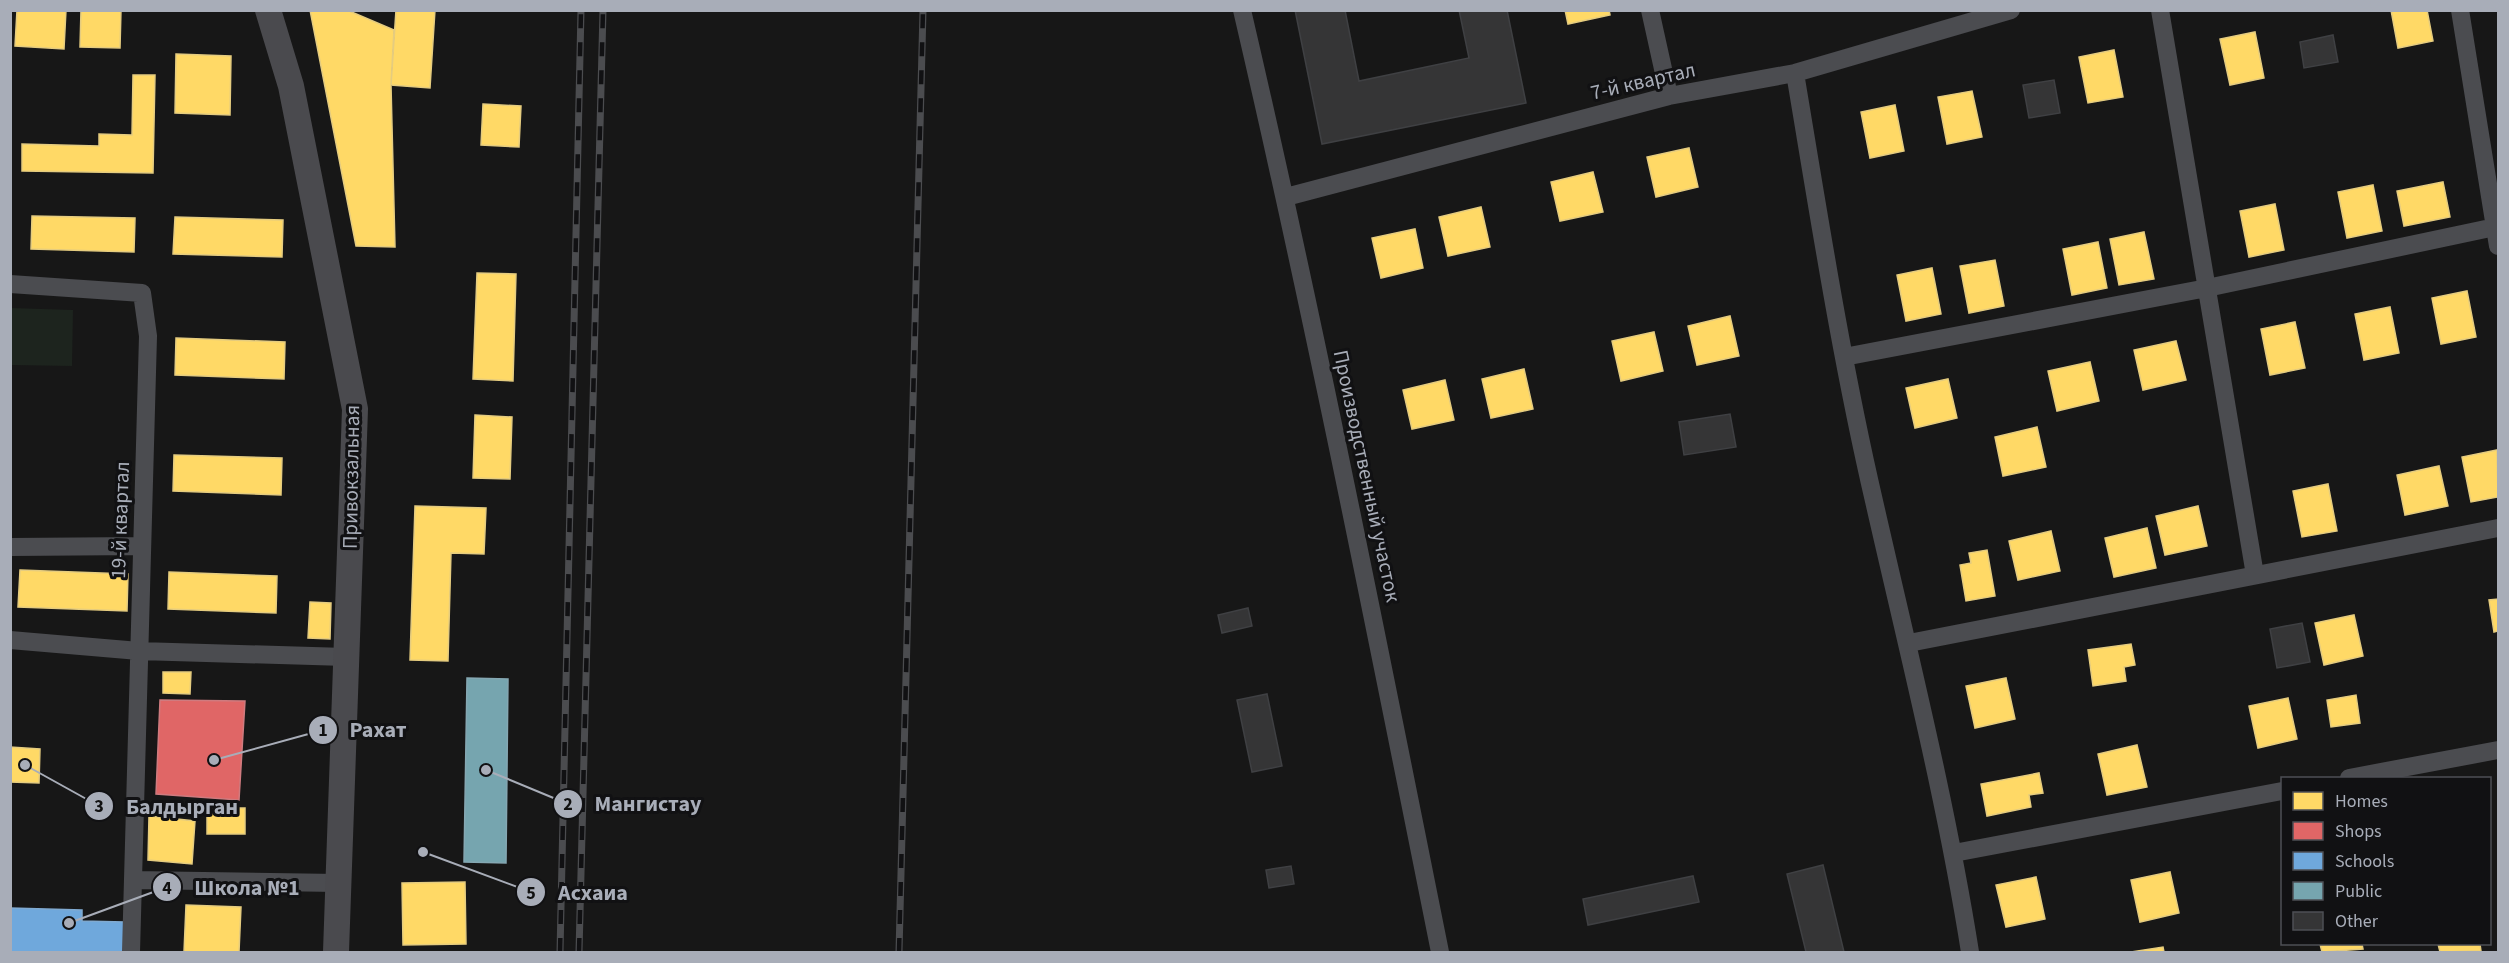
<svg xmlns="http://www.w3.org/2000/svg" width="2509" height="963" viewBox="0 0 2509 963" font-family="'Source Sans 3',sans-serif">
<style>
.green{fill:#1d241e}
.homes{fill:#ffd966;stroke:#e5cc7f;stroke-width:1.5}
.shops{fill:#e06666;stroke:#cf7b7f;stroke-width:1.5}
.schools{fill:#6fa8dc;stroke:#80aad1;stroke-width:1.5}
.public{fill:#76a5af;stroke:#85a7b2;stroke-width:1.5}
.building{fill:#353536;stroke:#3f4043;stroke-width:1.5}
.lines{fill:none;stroke-linecap:round;stroke-linejoin:round}
.street{stroke:#4b4c50;stroke-width:18}
.secondary{stroke:#4a4a4e;stroke-width:26}
.rail-casing{stroke:#4b4c4f;stroke-width:7}
.rail{stroke:#111113;stroke-width:4.5;stroke-dasharray:14;stroke-linecap:butt}
.labels{text-anchor:middle;stroke-width:6;stroke-linejoin:round;paint-order:stroke}
.street-label{font-size:21px;fill:#a8adb8;stroke:#111113}
.leader{fill:none;stroke:#a8adb8;stroke-width:2}
.callout-dot{fill:#a8adb8;stroke:#111113;stroke-width:2}
.mark-label{font-size:18px;text-anchor:middle;font-weight:bold;fill:#111}
.callout-label{font-size:22px;text-anchor:middle;font-weight:bold;fill:#a8adb8;stroke:#111113;stroke-width:6;stroke-linejoin:round;paint-order:stroke}
</style>
<rect width="100%" height="100%" fill="#171717"/>
<path class="green" d="M 11,308 L 73,310 L 72,366 L 11,365 Z"/>
<path class="homes" d="M 17,10 L 66,10 L 64,49 L 15,46 Z
M 81,10 L 121,10 L 120,48 L 80,47 Z
M 310,10 L 347,10 L 394,30 L 391,85 L 395,247 L 356,246 Z
M 396,10 L 435,10 L 430,88 L 391,85 Z
M 1565,10 L 1609,10 L 1610,15 L 1568,24 Z
M 2391,10 L 2427,10 L 2433,41 L 2398,48 Z
M 2255,32 L 2264,78 L 2230,85 L 2220,39 Z
M 2114,50 L 2123,97 L 2088,103 L 2079,57 Z
M 176,54 L 231,56 L 230,115 L 175,113 Z
M 133,75 L 155,75 L 153,173 L 22,171 L 22,144 L 99,146 L 99,134 L 132,135 Z
M 1972,91 L 1982,137 L 1947,144 L 1938,97 Z
M 483,104 L 521,106 L 519,147 L 481,145 Z
M 1895,105 L 1904,151 L 1870,158 L 1861,112 Z
M 1689,148 L 1698,187 L 1656,197 L 1647,157 Z
M 1593,172 L 1603,212 L 1560,221 L 1551,182 Z
M 2443,182 L 2450,217 L 2404,226 L 2397,191 Z
M 2373,185 L 2382,231 L 2347,238 L 2338,192 Z
M 2275,204 L 2284,250 L 2249,257 L 2240,211 Z
M 1481,207 L 1490,247 L 1448,256 L 1439,217 Z
M 32,216 L 135,218 L 134,252 L 31,249 Z
M 175,217 L 283,220 L 282,257 L 173,254 Z
M 1415,229 L 1423,268 L 1381,278 L 1372,238 Z
M 2144,232 L 2154,279 L 2119,285 L 2110,239 Z
M 2098,242 L 2107,288 L 2072,295 L 2063,249 Z
M 1995,260 L 2004,306 L 1969,313 L 1960,266 Z
M 1932,268 L 1941,314 L 1906,321 L 1897,275 Z
M 477,273 L 516,274 L 513,381 L 473,379 Z
M 2467,291 L 2476,337 L 2441,344 L 2432,298 Z
M 2390,307 L 2399,353 L 2364,360 L 2355,314 Z
M 1730,316 L 1739,356 L 1697,365 L 1688,326 Z
M 2295,322 L 2305,368 L 2270,375 L 2261,329 Z
M 1654,332 L 1663,371 L 1621,381 L 1612,341 Z
M 176,338 L 285,342 L 284,379 L 175,375 Z
M 2176,341 L 2186,380 L 2143,390 L 2134,350 Z
M 2090,362 L 2099,401 L 2057,411 L 2048,371 Z
M 1524,369 L 1533,409 L 1491,418 L 1482,379 Z
M 1948,379 L 1957,418 L 1915,428 L 1906,388 Z
M 1445,380 L 1454,420 L 1412,429 L 1403,390 Z
M 475,415 L 512,417 L 510,479 L 473,478 Z
M 2037,427 L 2046,467 L 2003,476 L 1995,437 Z
M 2497,450 L 2498,497 L 2471,502 L 2462,457 Z
M 174,455 L 282,458 L 281,495 L 173,491 Z
M 2439,466 L 2448,506 L 2405,515 L 2397,475 Z
M 2328,484 L 2337,531 L 2302,537 L 2293,491 Z
M 415,506 L 486,508 L 484,554 L 451,553 L 448,661 L 410,660 Z
M 2198,506 L 2207,546 L 2165,555 L 2156,516 Z
M 2147,528 L 2156,568 L 2114,577 L 2105,538 Z
M 2051,531 L 2060,571 L 2018,580 L 2009,541 Z
M 1987,550 L 1995,596 L 1966,601 L 1960,565 L 1971,563 L 1969,553 Z
M 20,570 L 128,574 L 127,611 L 18,607 Z
M 169,572 L 277,576 L 276,613 L 168,609 Z
M 2498,599 L 2498,631 L 2494,632 L 2489,600 Z
M 310,602 L 331,603 L 330,639 L 308,638 Z
M 2354,615 L 2363,656 L 2324,665 L 2315,623 Z
M 2131,644 L 2135,665 L 2124,667 L 2126,681 L 2093,686 L 2088,650 Z
M 163,672 L 191,672 L 190,694 L 163,693 Z
M 2006,678 L 2015,719 L 1975,728 L 1966,686 Z
M 2356,695 L 2360,723 L 2331,727 L 2327,700 Z
M 2288,698 L 2297,739 L 2258,748 L 2249,706 Z
M 2137,745 L 2147,787 L 2107,795 L 2098,754 Z
M 10,747 L 40,749 L 39,783 L 10,782 Z
M 2039,773 L 2043,793 L 2029,795 L 2031,807 L 1987,816 L 1981,784 Z
M 207,808 L 245,808 L 245,834 L 207,834 Z
M 149,816 L 195,821 L 192,864 L 148,860 Z
M 2170,872 L 2179,913 L 2140,922 L 2131,880 Z
M 2036,877 L 2045,919 L 2006,927 L 1996,885 Z
M 465,882 L 466,944 L 403,945 L 402,883 Z
M 186,905 L 241,907 L 239,952 L 184,952 Z
M 2320,944 L 2362,944 L 2363,949 L 2322,952 Z
M 2438,944 L 2480,944 L 2481,951 L 2440,952 Z
M 2163,947 L 2164,952 L 2131,952 Z"/>
<path class="shops" d="M 160,700 L 245,701 L 239,800 L 156,794 Z"/>
<path class="schools" d="M 10,908 L 82,910 L 82,921 L 124,922 L 123,952 L 10,952 Z"/>
<path class="public" d="M 467,678 L 508,679 L 506,863 L 464,862 Z"/>
<path class="building" d="M 1295,10 L 1345,10 L 1359,81 L 1469,58 L 1459,10 L 1507,10 L 1526,103 L 1322,144 Z
M 2333,35 L 2338,62 L 2304,68 L 2300,42 Z
M 2054,80 L 2060,113 L 2029,118 L 2023,85 Z
M 1730,414 L 1736,447 L 1684,455 L 1679,422 Z
M 1248,608 L 1252,626 L 1222,633 L 1218,615 Z
M 2302,623 L 2310,662 L 2277,668 L 2270,629 Z
M 1267,694 L 1282,766 L 1252,772 L 1237,700 Z
M 1823,865 L 1844,952 L 1806,952 L 1787,874 Z
M 1291,866 L 1294,884 L 1269,888 L 1266,870 Z
M 1693,876 L 1699,902 L 1588,925 L 1583,899 Z"/>
<g class="lines">
<path class="street" d="M 1242,10 C 1315,323 1377,638 1440,952
M 1650,10 L 1669,96
M 2160,10 L 2255,575
M 2460,10 L 2498,246
M 1795,73 C 1819,216 1841,359 1874,501 C 1908,651 1946,800 1970,952
M 1286,197 L 1669,96 L 1795,73 L 2011,10
M 10,284 L 142,293 L 148,336 L 131,952
M 1844,357 L 2207,288 L 2495,227
M 10,547 L 142,546
M 10,640 L 139,651 L 346,657
M 1909,643 L 2498,528
M 2349,778 L 2498,750
M 1954,853 L 2282,791
M 133,880 L 338,883"/>
<path class="secondary" d="M 268,10 L 291,86 L 355,409 L 336,952"/>
<defs>
<path id="rail" d="M 560,952 L 581,10
M 579,952 L 603,10
M 899,952 L 923,10"/>
</defs>
<use href="#rail" class="rail-casing"/>
<use href="#rail" class="rail"/>
</g>
<g class="labels">
<g class="street-label">
<text transform="translate(1643 81) rotate(-13)" y="7">7-й квартал</text>
<text transform="translate(1367 476) rotate(78)" y="7">Производственный участок</text>
<text transform="translate(351 477) rotate(-89)" y="7">Привокзальная</text>
<text transform="translate(120 520) rotate(-88)" y="7">19-й квартал</text>
</g>
</g>
<path class="leader" d="M214 760L323 730M486 770L568 804M25 765L99 806M69 923L167 887M423 852L531 892"/>
<g class="callout-dot">
<circle cx="214" cy="760" r="6"/>
<circle cx="486" cy="770" r="6"/>
<circle cx="25" cy="765" r="6"/>
<circle cx="69" cy="923" r="6"/>
<circle cx="423" cy="852" r="6"/>
<circle cx="323" cy="730" r="15"/>
<circle cx="568" cy="804" r="15"/>
<circle cx="99" cy="806" r="15"/>
<circle cx="167" cy="887" r="15"/>
<circle cx="531" cy="892" r="15"/>
</g>
<g class="mark-label">
<text x="323" y="736">1</text>
<text x="568" y="810">2</text>
<text x="99" y="812">3</text>
<text x="167" y="894">4</text>
<text x="531" y="899">5</text>
</g>
<g class="callout-label">
<text x="378" y="737">Рахат</text>
<text x="648" y="811">Мангистау</text>
<text x="182" y="814">Балдырган</text>
<text x="247" y="895">Школа №1</text>
<text x="593" y="900">Асхаиа</text>
</g>
<rect width="2509" height="963" fill="none" stroke="#a8adb8" stroke-width="24"/>
<rect x="2281" y="777" width="210" height="168" fill="#111113" stroke="#4d4f55" stroke-width="1.5"/>
<rect x="2293" y="792" width="30" height="18" fill="#ffd966" stroke="#4d4f55" stroke-width="1.5"/>
<text x="2335" y="807" font-size="18" fill="#a8adb8">Homes</text>
<rect x="2293" y="822" width="30" height="18" fill="#e06666" stroke="#4d4f55" stroke-width="1.5"/>
<text x="2335" y="837" font-size="18" fill="#a8adb8">Shops</text>
<rect x="2293" y="852" width="30" height="18" fill="#6fa8dc" stroke="#4d4f55" stroke-width="1.5"/>
<text x="2335" y="867" font-size="18" fill="#a8adb8">Schools</text>
<rect x="2293" y="882" width="30" height="18" fill="#76a5af" stroke="#4d4f55" stroke-width="1.5"/>
<text x="2335" y="897" font-size="18" fill="#a8adb8">Public</text>
<rect x="2293" y="912" width="30" height="18" fill="#353536" stroke="#4d4f55" stroke-width="1.5"/>
<text x="2335" y="927" font-size="18" fill="#a8adb8">Other</text>
</svg>
